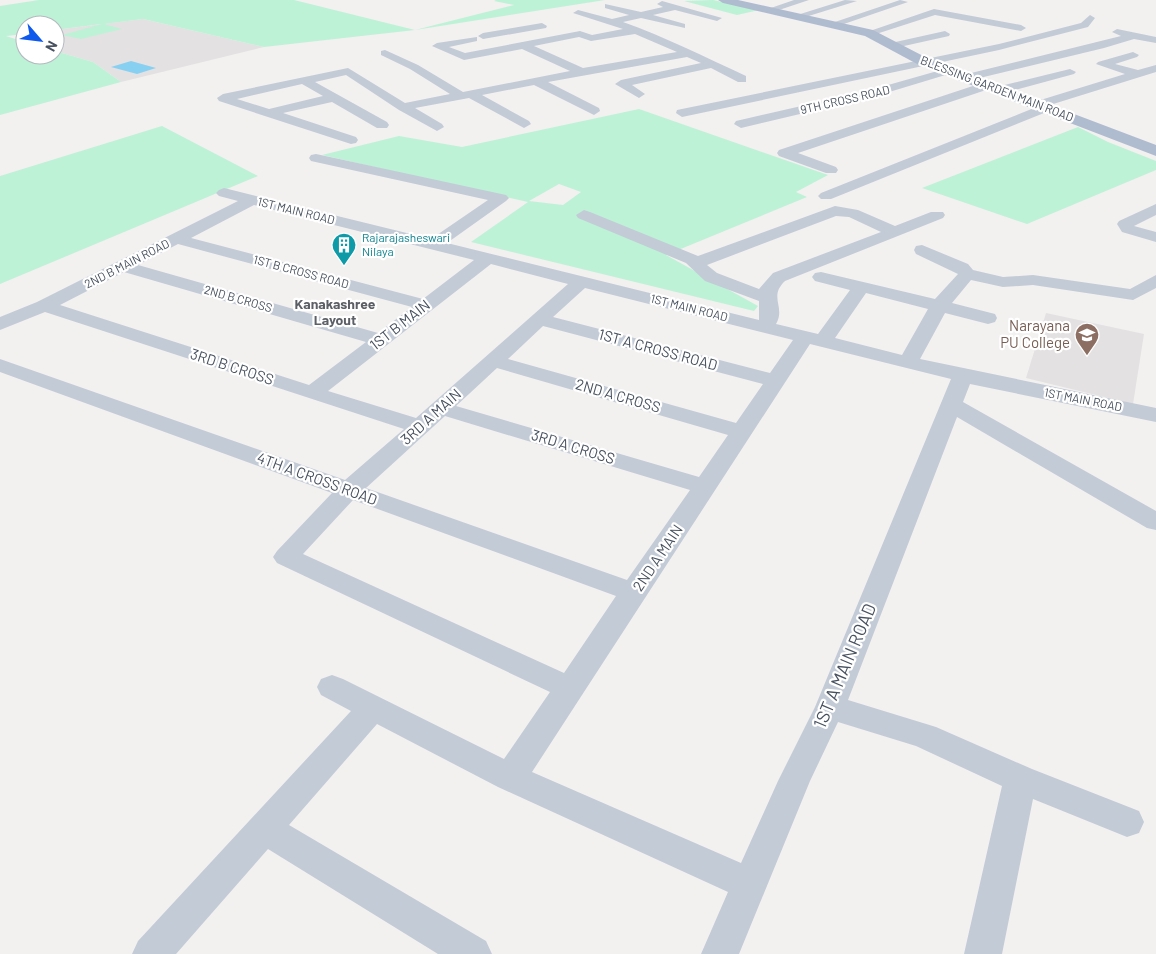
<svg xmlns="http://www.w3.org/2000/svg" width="1156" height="954" viewBox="0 0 1156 954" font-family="Barlow,sans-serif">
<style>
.education{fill:#e4e1e2}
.green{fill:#bdf2d7;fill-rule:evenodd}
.water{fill:#88d0f1}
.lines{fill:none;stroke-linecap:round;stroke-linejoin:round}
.minor{fill:#c3cbd6;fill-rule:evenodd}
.major{fill:#afbcd0;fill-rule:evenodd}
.labels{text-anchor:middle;stroke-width:4.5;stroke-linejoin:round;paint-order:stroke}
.far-street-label{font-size:12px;fill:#47515f;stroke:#fff}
.far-culture-label{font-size:12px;fill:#0d838f;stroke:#fff;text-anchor:start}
.far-neighbourhood-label{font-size:14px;font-weight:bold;fill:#5c5f66;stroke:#fff}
.street-label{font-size:15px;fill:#47515f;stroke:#fff}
.education-label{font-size:15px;fill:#785e54;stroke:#fff;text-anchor:end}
.near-street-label{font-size:18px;fill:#47515f;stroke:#fff}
</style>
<rect width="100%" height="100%" fill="#f3f0f0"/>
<path class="education" d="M 143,19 L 264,47 L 121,82 L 93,62 L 55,51 L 55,30 Z
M 1046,313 L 1144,334 L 1133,404 L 1026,378 Z"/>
<path class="green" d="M 39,0 L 294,0 L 415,30 L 514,5 L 494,1 L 496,0 L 605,0 L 415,30 L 264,47 L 143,19 L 104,24 L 122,29 L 81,39 L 62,35 L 102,24 L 55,30 L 55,25 L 25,25 L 25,34 L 6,36 L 25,42 L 25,55 L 55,55 L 55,51 L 93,62 L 121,82 L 0,115 L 0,6 Z
M 713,0 L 759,10 L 737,15 L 684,1 Z
M 639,109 L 828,175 L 796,192 L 807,197 L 666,255 L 758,306 L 754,311 L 471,242 L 528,202 L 322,155 L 399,136 L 462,147 ZM 559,184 L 581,192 L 563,205 L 529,201 Z
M 162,126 L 258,176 L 0,284 L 0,176 Z
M 1078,127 L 1108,142 L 1156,161 L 1156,170 L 1027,224 L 922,188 Z"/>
<path class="water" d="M 131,61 L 156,68 L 137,74 L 111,67 Z"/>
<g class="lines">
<path class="minor" d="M 794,0 L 809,0 L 770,13 L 765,10 Z
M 845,0 L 857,1 L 799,19 L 794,16 Z
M 900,0 L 908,2 L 838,26 L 829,24 Z
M 662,1 L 722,18 L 717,21 L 675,10 L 653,15 L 685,24 L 685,28 L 641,18 L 623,22 C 665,37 705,57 746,76 L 746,82 L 738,82 L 711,68 L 632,85 L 645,94 L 639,98 L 615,84 L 621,80 L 701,63 L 687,57 L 548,82 L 599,108 L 600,111 L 594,115 L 534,85 L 482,95 L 529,121 L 531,124 L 524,128 L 469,98 L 415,108 L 442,124 L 444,127 L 437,131 L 399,110 L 346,75 L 315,82 L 387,122 L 389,125 L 387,128 L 377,128 L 332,102 L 283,113 L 356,137 L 358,140 L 356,143 L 351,144 L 219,101 L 217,98 L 223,94 L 348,68 L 405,103 L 450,94 L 410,69 L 381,55 L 381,51 L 385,50 L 418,65 L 463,92 L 570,71 L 522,49 L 464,60 L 432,46 L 437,43 L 477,37 L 477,41 L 449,47 L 465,53 L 580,31 L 592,35 L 623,29 L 573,13 L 578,10 L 612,19 L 629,15 L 605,8 L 605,4 L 641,12 L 663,7 L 657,4 ZM 635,34 L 677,52 L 583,68 L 534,46 L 579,37 L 591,41 ZM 302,84 L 323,96 L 269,109 L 237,99 Z
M 934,9 L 1021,25 L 1026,28 L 1021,31 L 935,15 L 873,35 L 865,35 L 864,33 Z
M 1090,15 L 1095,18 L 1088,27 L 999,50 L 682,117 L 676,113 L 677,110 L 999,44 L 1081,23 Z
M 542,23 L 547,26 L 546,28 L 483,39 L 478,36 L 483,33 Z
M 1117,29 L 1156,37 L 1156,43 L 1134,39 L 1104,48 L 967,81 L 961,77 L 963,75 L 1121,36 L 1112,32 Z
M 945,31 L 950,34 L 949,36 L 895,48 L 890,45 L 891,43 Z
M 1133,52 L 1139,55 L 1137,57 L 1115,64 L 1138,70 L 1156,65 L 1156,72 L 1050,105 L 1051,108 L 1049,111 L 831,199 L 821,199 L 818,196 L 821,193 L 1034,108 L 1032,105 L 1034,102 L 1125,74 L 1096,64 L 1098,62 Z
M 948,68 L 952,69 L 952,73 L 876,96 L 741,128 L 734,124 L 736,121 L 867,91 Z
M 1070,69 L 1076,72 L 1074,74 L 1000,94 L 994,90 L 996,87 Z
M 988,81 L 994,85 L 992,88 L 798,153 L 836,167 L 838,170 L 836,173 L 826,173 L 779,156 L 777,153 L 779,150 Z
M 316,154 L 506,195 L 509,198 L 506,201 L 447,243 L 759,320 L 759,301 L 705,281 L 686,263 L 578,218 L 576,215 L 584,210 L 590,212 L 698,256 L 835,206 L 858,210 L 895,226 L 931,212 L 943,212 L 945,215 L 943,218 L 785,281 C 768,297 786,307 776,324 L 818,334 L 850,290 L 815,281 L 812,277 L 815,273 L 821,272 L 935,299 L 958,274 L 916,254 L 914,250 L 916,246 L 922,245 L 968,264 L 973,270 L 1003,277 L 1033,275 L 1130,289 L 1156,275 L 1156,288 L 1133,300 L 1033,285 L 1003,287 L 971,280 L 952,303 L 995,314 L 997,318 L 995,322 L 988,324 L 945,313 L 920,359 L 1156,408 L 1156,422 L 970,384 L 963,402 L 1156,511 L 1156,530 L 1147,528 L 957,417 L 848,700 L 936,727 L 1032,769 L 1139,811 L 1144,822 L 1139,833 L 1127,837 L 1033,799 L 1002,954 L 964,954 L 1002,786 L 916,746 L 838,722 L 810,781 L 739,954 L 701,954 L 728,892 L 498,787 L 377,724 L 289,825 L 486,941 L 492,954 L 438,954 L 268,849 L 176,954 L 132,954 L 138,941 L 351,711 L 321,695 L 317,687 L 321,679 L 332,675 L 343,679 L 504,759 L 550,692 L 277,563 L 273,557 L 277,551 L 332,493 L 0,372 L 0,359 L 345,480 L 404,429 L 45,312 L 0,330 L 0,317 L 37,302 L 238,201 L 219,196 L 216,193 L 219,190 L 224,188 L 431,239 L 488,200 L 311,161 L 309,158 L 311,155 ZM 254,205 L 474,260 L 423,299 L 191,238 ZM 836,216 L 849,217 L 881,232 L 773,273 L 759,289 L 717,273 L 707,265 ZM 178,244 L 412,307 L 378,333 L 138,265 ZM 491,264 L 568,284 L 416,418 L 328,391 ZM 124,272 L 366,342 L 309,385 L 60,305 ZM 585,288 L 793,340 L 770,373 L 553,317 ZM 866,293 L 928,309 L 902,355 L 835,338 ZM 543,326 L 763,384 L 736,423 L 508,359 ZM 810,344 L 951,379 L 815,707 L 778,781 L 741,863 L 532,772 ZM 497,368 L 728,435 L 699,477 L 456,406 ZM 445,416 L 690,490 L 627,580 L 366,488 ZM 353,500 L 616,596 L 564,673 L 303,554 Z
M 1156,204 L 1156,215 L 1134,226 L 1156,232 L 1156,242 L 1122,232 L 1117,224 L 1119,221 Z"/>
<path class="major" d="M 718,0 L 738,0 L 873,30 L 929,59 L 1156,145 L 1156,156 L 919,65 L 865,36 L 723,3 Z"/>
</g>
<defs>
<symbol id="building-pin" viewBox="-11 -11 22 30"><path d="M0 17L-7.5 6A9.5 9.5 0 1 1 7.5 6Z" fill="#0f9aa8" stroke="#fff"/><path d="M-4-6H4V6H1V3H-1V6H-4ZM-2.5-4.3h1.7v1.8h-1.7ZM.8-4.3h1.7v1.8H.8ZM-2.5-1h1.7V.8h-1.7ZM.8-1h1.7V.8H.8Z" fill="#fff"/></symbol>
<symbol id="university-pin" viewBox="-11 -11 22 30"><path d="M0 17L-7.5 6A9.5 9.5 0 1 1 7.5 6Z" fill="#8d6e63" stroke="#fff"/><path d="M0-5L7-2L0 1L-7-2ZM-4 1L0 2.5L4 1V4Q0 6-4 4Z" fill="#fff"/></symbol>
</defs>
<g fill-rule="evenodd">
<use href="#building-pin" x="330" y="231" width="28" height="38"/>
<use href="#university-pin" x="1073" y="321" width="28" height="38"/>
</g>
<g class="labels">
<g class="far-street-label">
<text transform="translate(997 89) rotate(21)" y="4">BLESSING GARDEN MAIN ROAD</text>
<text transform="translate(845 100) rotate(-13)" y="4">9TH CROSS ROAD</text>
<text transform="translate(296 211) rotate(14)" y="4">1ST MAIN ROAD</text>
<text transform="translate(127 264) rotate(-27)" y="4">2ND B MAIN ROAD</text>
<text transform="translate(301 272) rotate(15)" y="4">1ST B CROSS ROAD</text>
<text transform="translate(238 299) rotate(16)" y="4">2ND B CROSS</text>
<text transform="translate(689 308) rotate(14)" y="4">1ST MAIN ROAD</text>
<text transform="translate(1083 400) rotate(11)" y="4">1ST MAIN ROAD</text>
</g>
<g class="far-culture-label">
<text x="362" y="242">Rajarajasheswari<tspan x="362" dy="14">Nilaya</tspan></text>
</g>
<g class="far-neighbourhood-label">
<text x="335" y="309">Kanakashree<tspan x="335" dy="16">Layout</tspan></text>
</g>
<g class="street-label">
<text transform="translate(400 325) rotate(-38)" y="5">1ST B MAIN</text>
<text transform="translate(658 350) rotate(15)" y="5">1ST A CROSS ROAD</text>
<text transform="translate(232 367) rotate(18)" y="5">3RD B CROSS</text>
<text transform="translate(618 396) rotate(16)" y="5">2ND A CROSS</text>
<text transform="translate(431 417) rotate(-42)" y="5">3RD A MAIN</text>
<text transform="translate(573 447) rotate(17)" y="5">3RD A CROSS</text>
<text transform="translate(317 479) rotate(20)" y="5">4TH A CROSS ROAD</text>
<text transform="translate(658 558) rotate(-56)" y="5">2ND A MAIN</text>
</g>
<g class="education-label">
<text x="1070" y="331">Narayana<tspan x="1070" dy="17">PU College</tspan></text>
</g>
<g class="near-street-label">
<text transform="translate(845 666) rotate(-67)" y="6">1ST A MAIN ROAD</text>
</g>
</g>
<g transform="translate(40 40) rotate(118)"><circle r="24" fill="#ffffff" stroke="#b5b9bf"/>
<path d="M0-4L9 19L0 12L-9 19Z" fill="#0f59ed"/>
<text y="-8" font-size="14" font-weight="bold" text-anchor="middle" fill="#47515f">N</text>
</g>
</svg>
